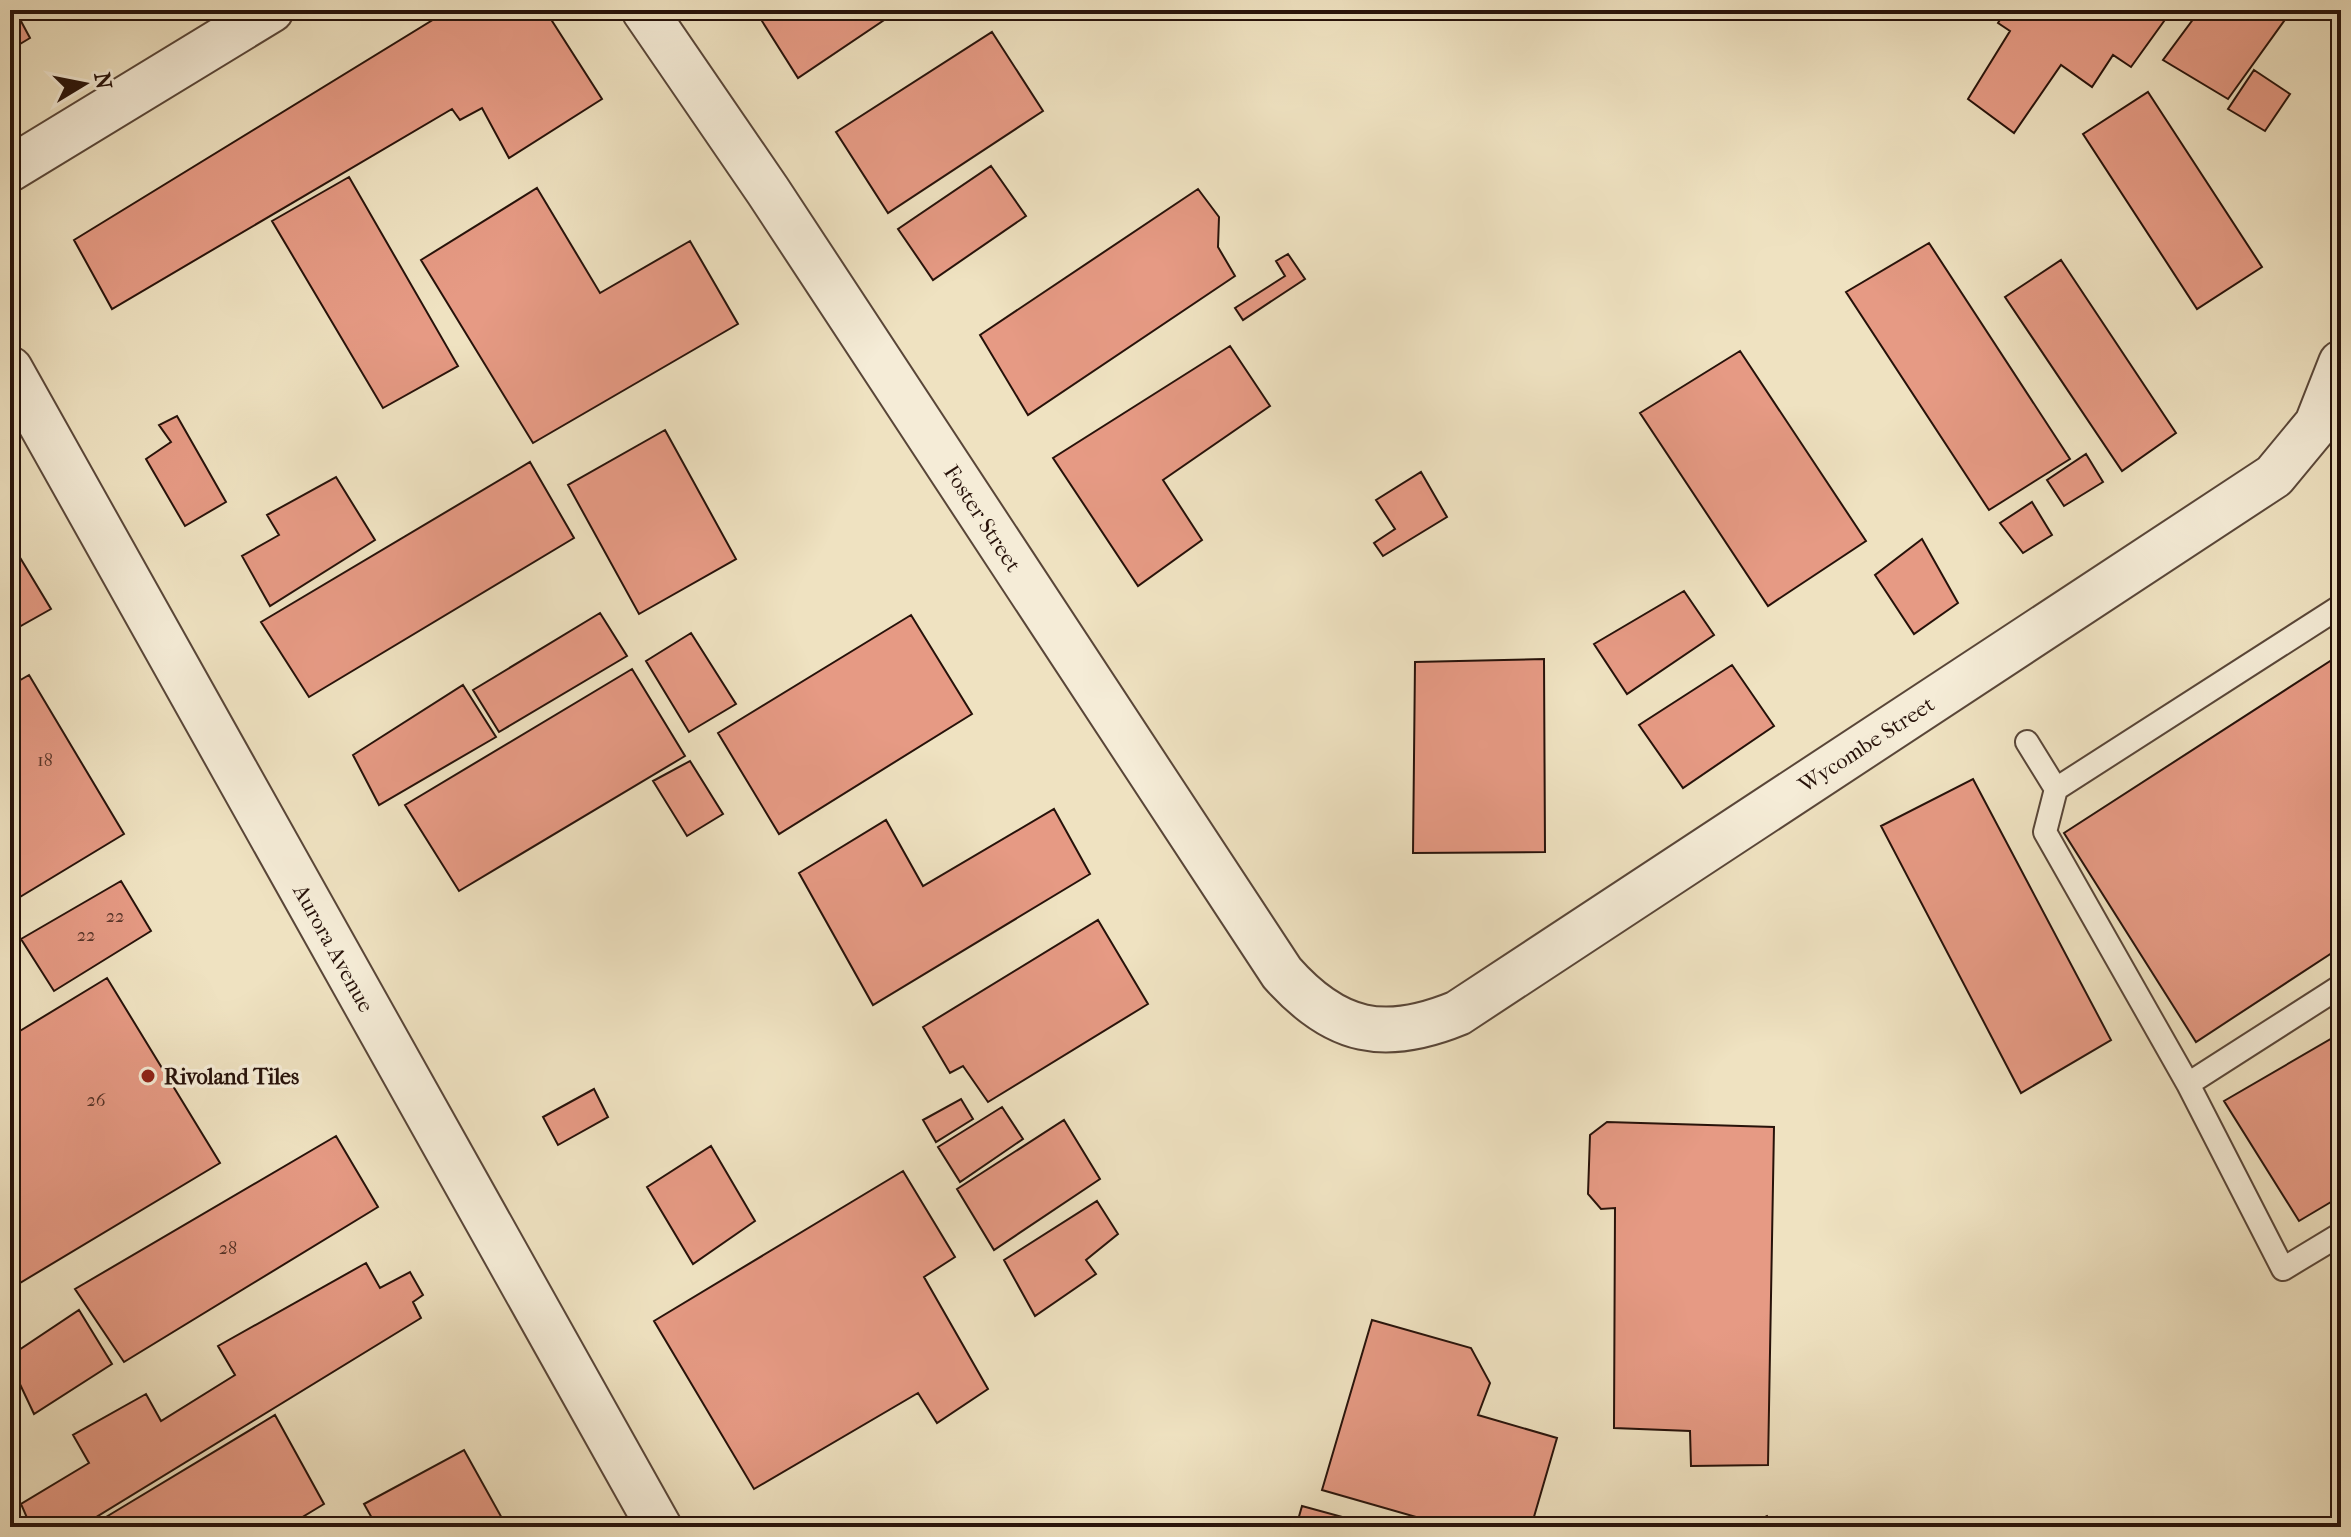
<svg xmlns="http://www.w3.org/2000/svg" width="2351" height="1537" viewBox="0 0 2351 1537" font-family="'IM FELL French Canon',serif">
<style>
.building{fill:#e69a84;stroke:#27120a;stroke-width:2}
.lines{fill:none;stroke-linecap:round;stroke-linejoin:round}
.service-casing{stroke:#594638;stroke-width:26}
.minor-casing{stroke:#594638;stroke-width:48}
.service{stroke:#f5ecd7;stroke-width:22}
.minor{stroke:#f5ecd7;stroke-width:44}
.poi-dot{fill:#8f2418;stroke:#f5ecd7;stroke-width:3}
.labels{text-anchor:middle;stroke-width:7;stroke-linejoin:round;paint-order:stroke}
.number-label{font-size:18px;fill:#573428}
.street-label{font-size:22px;fill:#27120a;stroke:#f5ecd7}
.poi-label{font-size:22px;font-weight:bold;fill:#27120a;stroke:#f5ecd7;text-anchor:start}
</style>
<rect width="100%" height="100%" fill="#efe2c1"/>
<filter id="stains"><feTurbulence type="fractalNoise" baseFrequency=".0025" numOctaves="4"/><feColorMatrix values="0 0 0 0 .2 0 0 0 0 .09 0 0 0 0 .02 0 0 0 .5 -.17"/></filter>
<radialGradient id="worn" r=".72"><stop offset=".6" stop-color="#630" stop-opacity="0"/><stop offset="1" stop-color="#630" stop-opacity=".3"/></radialGradient>
<path class="building" d="M 10,10 L 15,10 L 30,38 L 10,50 Z
M 449,10 L 545,10 L 602,99 L 509,158 L 482,108 L 460,120 L 452,109 L 112,309 L 74,240 Z
M 755,10 L 899,10 L 798,78 Z
M 2006,10 L 2172,10 L 2131,67 L 2113,55 L 2092,87 L 2061,65 L 2014,133 L 1968,99 L 2010,31 L 1998,23 Z
M 2200,10 L 2292,10 L 2228,99 L 2163,60 Z
M 992,32 L 1043,111 L 888,213 L 836,132 Z
M 2254,70 L 2290,94 L 2265,131 L 2228,109 Z
M 2148,92 L 2262,267 L 2197,309 L 2083,134 Z
M 991,166 L 1026,216 L 933,280 L 898,229 Z
M 349,177 L 458,366 L 383,408 L 272,221 Z
M 537,188 L 600,293 L 690,241 L 738,324 L 533,443 L 421,260 Z
M 1198,189 L 1219,217 L 1218,247 L 1235,276 L 1028,415 L 980,335 Z
M 1929,243 L 2070,459 L 1989,510 L 1846,292 Z
M 1288,254 L 1305,279 L 1243,320 L 1235,308 L 1285,276 L 1276,261 Z
M 2061,260 L 2176,433 L 2122,471 L 2005,297 Z
M 1230,346 L 1270,406 L 1163,480 L 1202,540 L 1138,586 L 1053,458 Z
M 1740,351 L 1866,541 L 1768,606 L 1640,413 Z
M 177,416 L 226,502 L 185,526 L 146,459 L 171,442 L 159,425 Z
M 665,430 L 736,559 L 639,614 L 568,485 Z
M 2086,454 L 2103,482 L 2064,506 L 2047,480 Z
M 530,462 L 574,538 L 309,697 L 261,622 Z
M 1421,472 L 1447,517 L 1383,556 L 1374,543 L 1395,529 L 1376,500 Z
M 336,477 L 375,540 L 270,606 L 242,556 L 279,535 L 267,515 Z
M 2032,502 L 2052,535 L 2023,553 L 2000,523 Z
M 1922,539 L 1958,603 L 1914,634 L 1875,575 Z
M 10,541 L 51,609 L 10,632 Z
M 1684,591 L 1714,635 L 1627,694 L 1594,644 Z
M 600,613 L 627,656 L 499,732 L 473,690 Z
M 911,615 L 972,714 L 779,834 L 718,733 Z
M 691,633 L 736,704 L 689,732 L 646,661 Z
M 2341,654 L 2341,947 L 2196,1042 L 2064,833 Z
M 1544,659 L 1545,852 L 1413,853 L 1415,662 Z
M 1732,665 L 1774,726 L 1683,788 L 1639,725 Z
M 632,669 L 685,756 L 459,891 L 405,805 Z
M 29,675 L 124,834 L 10,903 L 10,686 Z
M 463,685 L 496,737 L 379,805 L 353,755 Z
M 690,761 L 723,814 L 687,836 L 653,781 Z
M 1973,779 L 2111,1040 L 2021,1093 L 1881,826 Z
M 1054,809 L 1090,874 L 873,1005 L 799,873 L 886,820 L 923,886 Z
M 121,881 L 151,931 L 54,991 L 21,939 Z
M 1098,920 L 1148,1004 L 988,1102 L 963,1066 L 950,1073 L 923,1027 Z
M 107,978 L 220,1163 L 10,1289 L 10,1037 Z
M 2341,1033 L 2341,1196 L 2299,1221 L 2224,1101 Z
M 594,1089 L 608,1117 L 558,1145 L 543,1117 Z
M 961,1099 L 973,1119 L 936,1142 L 923,1120 Z
M 1002,1107 L 1023,1139 L 960,1182 L 938,1147 Z
M 1064,1120 L 1100,1179 L 994,1250 L 957,1189 Z
M 1607,1122 L 1774,1127 L 1768,1465 L 1691,1466 L 1690,1431 L 1614,1428 L 1615,1208 L 1601,1209 L 1588,1194 L 1590,1135 Z
M 336,1136 L 378,1207 L 124,1362 L 75,1289 Z
M 711,1146 L 755,1221 L 693,1264 L 647,1187 Z
M 903,1171 L 955,1257 L 924,1277 L 988,1389 L 937,1423 L 918,1393 L 754,1489 L 654,1321 Z
M 1097,1201 L 1118,1234 L 1086,1260 L 1096,1274 L 1035,1316 L 1004,1260 Z
M 366,1263 L 380,1288 L 410,1272 L 423,1295 L 413,1302 L 421,1318 L 80,1527 L 31,1527 L 21,1504 L 89,1463 L 73,1435 L 146,1394 L 161,1421 L 235,1375 L 218,1346 Z
M 79,1310 L 112,1364 L 34,1414 L 10,1363 L 10,1356 Z
M 1372,1320 L 1471,1348 L 1490,1383 L 1478,1415 L 1557,1438 L 1531,1527 L 1451,1527 L 1322,1490 Z
M 275,1415 L 324,1504 L 286,1527 L 112,1527 L 106,1517 Z
M 464,1450 L 503,1520 L 489,1527 L 377,1527 L 364,1504 Z
M 1302,1506 L 1379,1527 L 1296,1527 Z
M 1767,1516 L 1773,1527 L 1745,1527 Z"/>
<g class="lines">
<defs>
<path id="service" d="M 2027,742 L 2056,789 L 2045,832 L 2188,1084 L 2283,1269 L 2341,1234
M 2056,789 L 2341,606
M 2188,1084 L 2341,986"/>
<path id="minor" d="M 644,10 L 768,191 L 1282,973 C 1336,1034 1385,1043 1458,1013 L 2274,476 L 2317,424 L 2341,363
M 10,169 L 271,10
M 10,369 L 659,1527"/>
</defs>
<use href="#service" class="service-casing"/>
<use href="#minor" class="minor-casing"/>
<use href="#service" class="service"/>
<use href="#minor" class="minor"/>
</g>
<circle class="poi-dot" cx="148" cy="1076" r="8"/>
<g class="labels">
<g class="number-label">
<text x="45" y="766">18</text>
<text x="115" y="922">22</text>
<text x="86" y="941">22</text>
<text x="96" y="1106">26</text>
<text x="228" y="1254">28</text>
</g>
<g class="street-label">
<text transform="translate(983 518) rotate(57)" y="8">Foster Street</text>
<text transform="translate(1866 744) rotate(-33)" y="8">Wycombe Street</text>
<text transform="translate(334 948) rotate(61)" y="8">Aurora Avenue</text>
</g>
<g class="poi-label">
<text x="164" y="1084">Rivoland Tiles</text>
</g>
</g>
<rect width="2351" height="1537" fill="none" stroke="#efe2c1" stroke-width="40"/>
<rect x="12" y="12" width="2327" height="1513" fill="none" stroke="#27120a" stroke-width="4"/>
<rect x="20" y="20" width="2311" height="1497" fill="none" stroke="#27120a" stroke-width="2"/>
<g transform="translate(84 84) rotate(80)" stroke="#f5ecd7" stroke-width="6" paint-order="stroke">
<path d="M0-6L14 30L0 20L-14 30Z" fill="#27120a"/>
<text y="-12" font-size="22" font-weight="bold" text-anchor="middle" fill="#27120a">N</text>
</g>
<rect width="100%" height="100%" filter="url(#stains)"/>
<rect width="100%" height="100%" fill="url(#worn)"/>
</svg>
